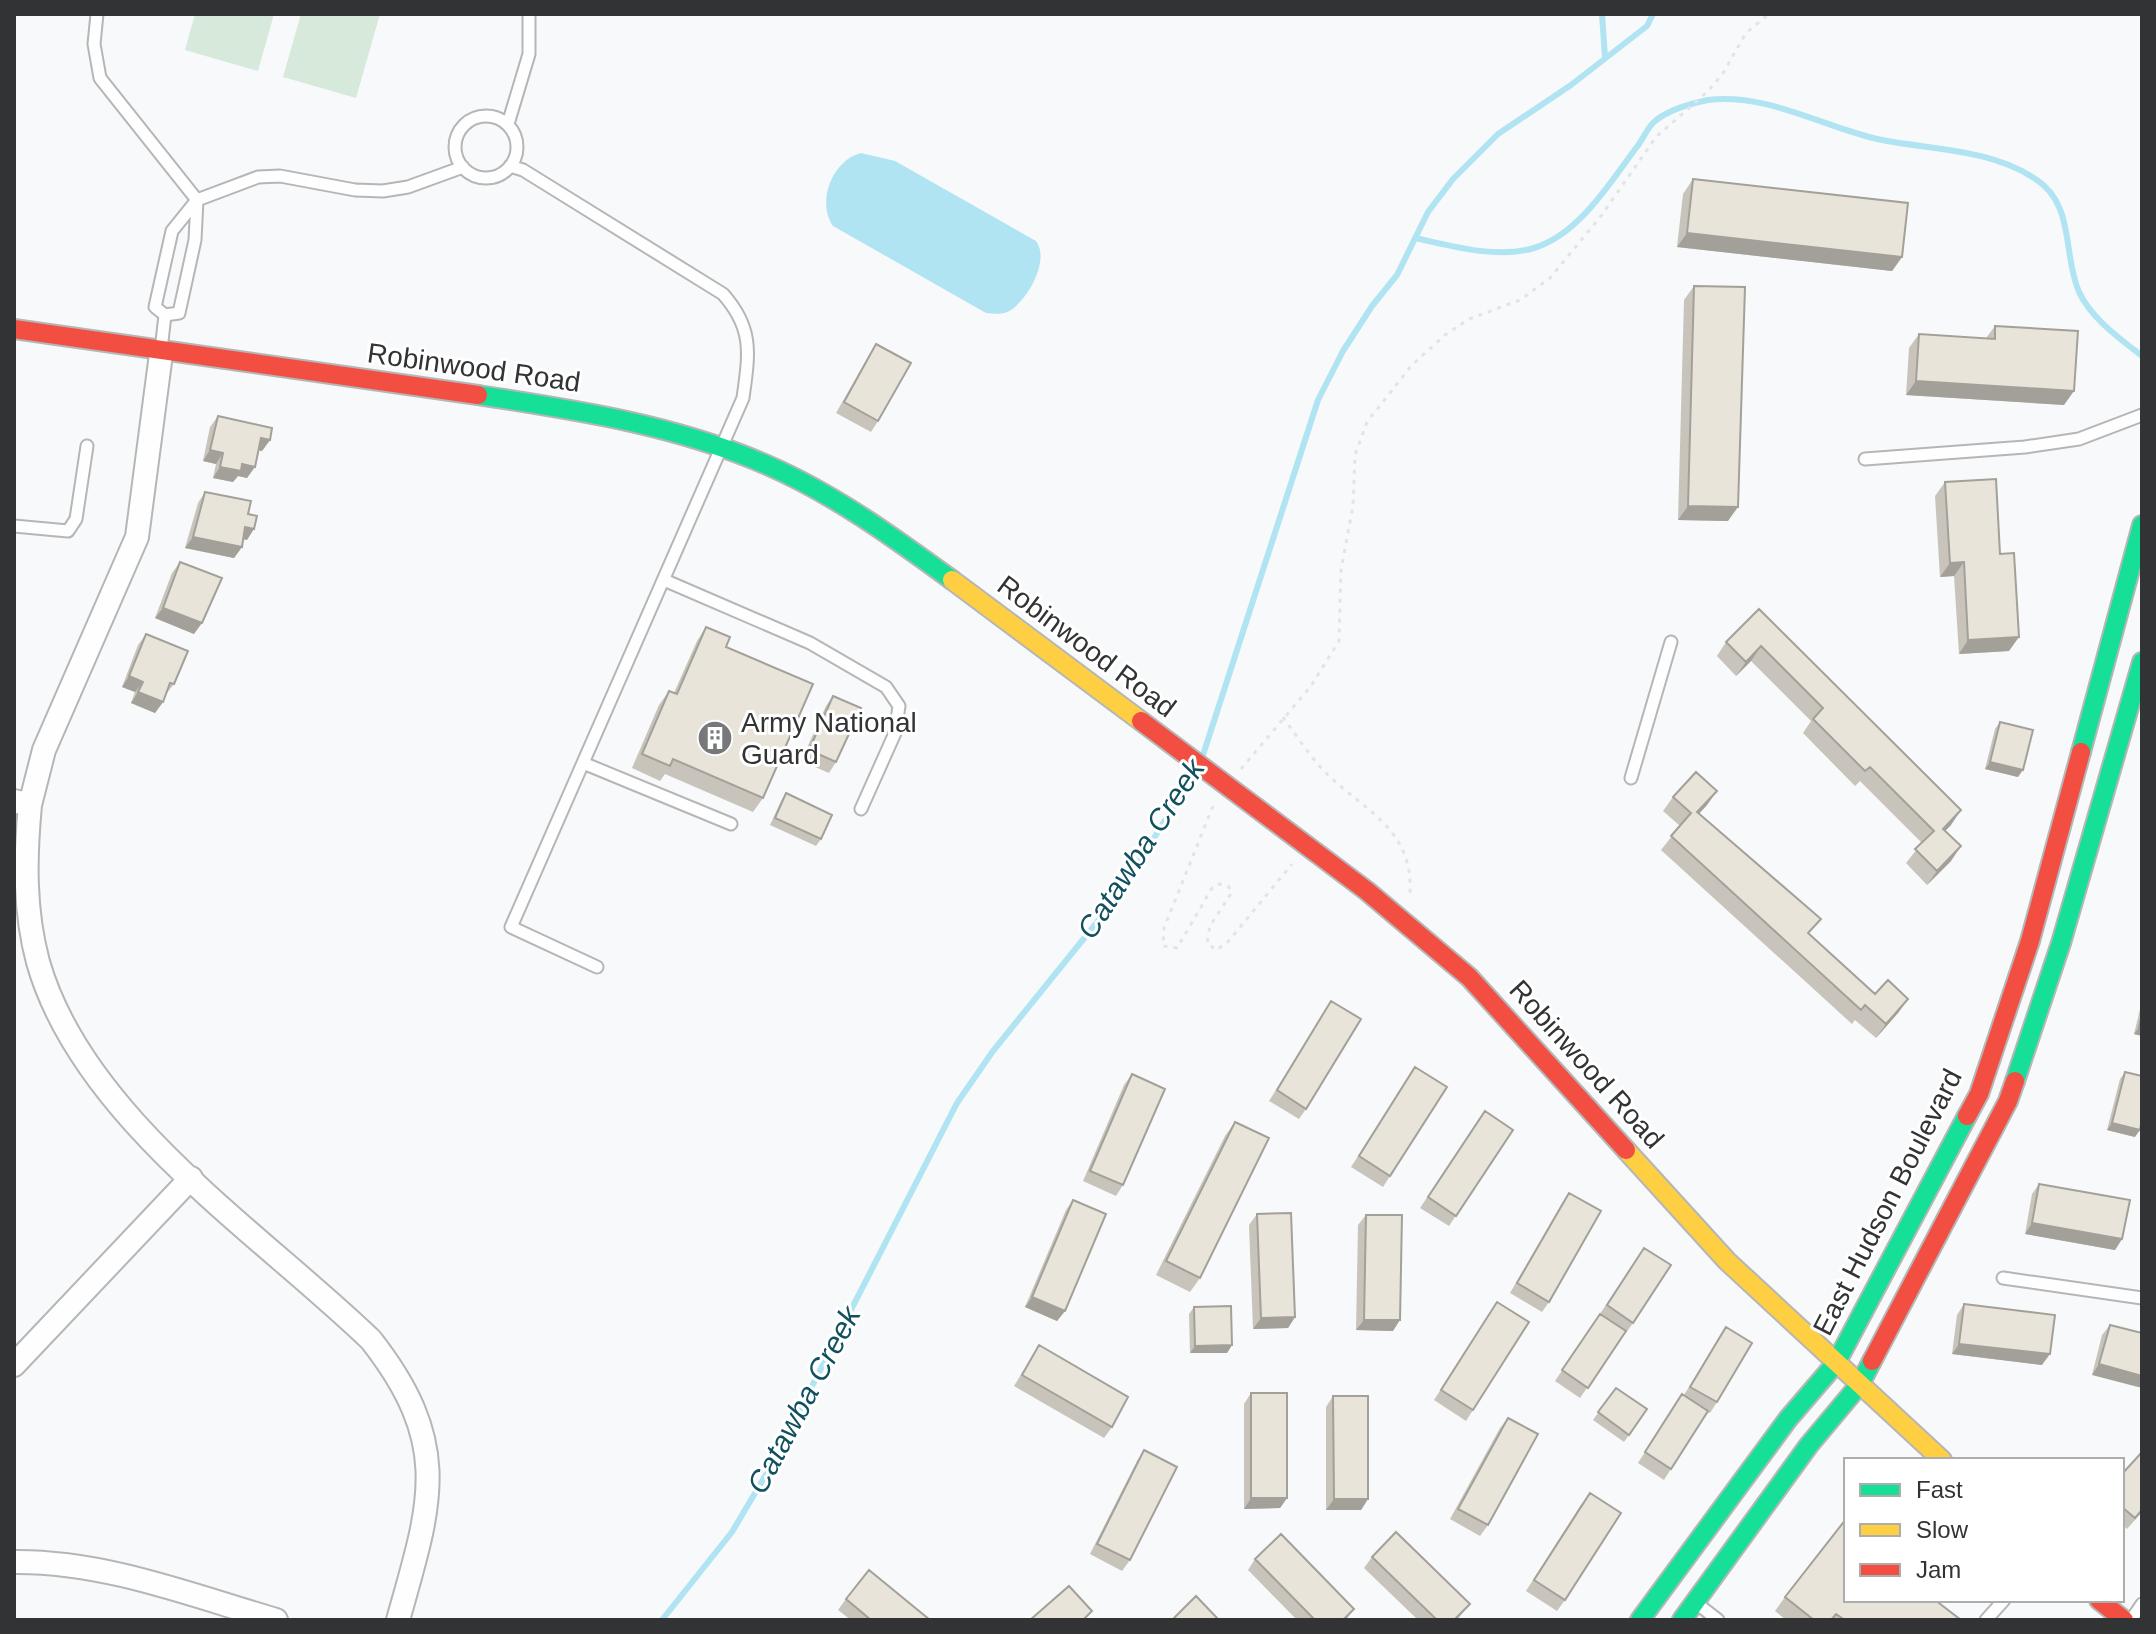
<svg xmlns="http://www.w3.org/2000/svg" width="2156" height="1634" viewBox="0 0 2156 1634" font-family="Helvetica,sans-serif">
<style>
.green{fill:#d7e9da}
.water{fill:#b0e4f3}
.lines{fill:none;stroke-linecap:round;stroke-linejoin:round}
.stream{stroke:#b0e4f3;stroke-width:6}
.lane-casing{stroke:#b4b6b7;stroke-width:15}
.street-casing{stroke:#b4b6b7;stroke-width:26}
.fast-casing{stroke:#b4b6b7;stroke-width:22}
.slow-casing{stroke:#b4b6b7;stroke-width:22}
.jam-casing{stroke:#b4b6b7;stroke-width:22}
.path{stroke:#e3e5e5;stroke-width:3;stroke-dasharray:4 6;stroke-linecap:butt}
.lane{stroke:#fefefe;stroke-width:11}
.street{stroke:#fefefe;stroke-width:22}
.fast{stroke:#16e098;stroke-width:18}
.slow{stroke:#ffcf43;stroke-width:18}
.jam{stroke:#f24e42;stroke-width:18}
.jam-bridge-casing{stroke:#b4b6b7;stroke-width:22;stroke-linecap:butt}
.jam-bridge{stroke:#f24e42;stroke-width:18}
.wall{fill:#c8c4bb}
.shaded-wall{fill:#a3a099}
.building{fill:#e9e4da;stroke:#a3a099;stroke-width:2}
.labels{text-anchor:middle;stroke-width:6;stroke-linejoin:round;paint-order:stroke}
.street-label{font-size:28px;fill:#323334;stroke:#fff}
.poi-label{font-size:28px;fill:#323334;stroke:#fff;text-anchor:start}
.water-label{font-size:30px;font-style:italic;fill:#11505f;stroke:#fff}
</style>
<rect width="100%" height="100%" fill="#f7f9fa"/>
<path class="green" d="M 195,14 L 274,14 L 258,71 L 185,50 Z
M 301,14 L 380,14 L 356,98 L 283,77 Z"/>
<path class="water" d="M 861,153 L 895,161 L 1036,241 C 1050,259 1029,298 1011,310 C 1004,315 995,314 986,313 L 833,226 C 816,201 833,160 861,153 Z"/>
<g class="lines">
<path class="stream" d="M 1602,14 L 1605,57
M 1415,238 C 1452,246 1496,259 1534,248 C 1579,234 1609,184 1636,148 C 1642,141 1646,130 1653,123 C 1665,111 1691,103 1708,100 C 1767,93 1821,126 1877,139 C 1929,150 1988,148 2034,178 C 2076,204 2062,253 2079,292 C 2091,318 2119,338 2142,356
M 1203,755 L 1318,400 L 1343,351 L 1372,306 L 1397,275 L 1428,212 L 1453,179 L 1498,134 L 1571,85 L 1647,26 L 1653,14
M 662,1620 L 732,1532 L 771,1466 L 957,1103 L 993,1051 L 1119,895 L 1194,773"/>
<defs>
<path id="lane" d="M 97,14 L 94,44 L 100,78 L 197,200 L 195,240 L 179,313 L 165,315 L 155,307 L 172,231 L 197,200 L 258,177 L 280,176 L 355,190 L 383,191 L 408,187 L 463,167
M455 147a31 31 0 1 1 62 0a31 31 0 1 1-62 0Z
M 508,124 L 529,54 L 529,14
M 510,166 L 523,170 L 723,294 C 754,329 749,354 743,398 L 511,927 L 597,967
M 161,350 L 165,315
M 1865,459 L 2025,447 L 2079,439 L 2142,415
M 14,526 L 68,531 L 76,519 L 87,446
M 664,580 L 810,643 L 886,687 L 899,706 L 895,733 L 861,809
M 583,763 L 731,824
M 1631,778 L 1671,642
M 2003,1278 L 2142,1298
M 1695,1602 L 1718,1620
M 1986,1620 L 2004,1600
M 2131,1620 L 2142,1604"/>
<path id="street" d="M 14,801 L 30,805 L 44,750 L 137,537 L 161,354
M 30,805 C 25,858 24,910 38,962 C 82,1117 259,1232 371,1340 C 453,1445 431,1503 398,1620
M 14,1365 L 191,1178
M 14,1562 C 104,1561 191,1595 276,1620"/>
<path id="fast" d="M 478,395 C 576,410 675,425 767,465 C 834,494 893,537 952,580
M 2081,752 L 2142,525
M 2015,1081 L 2061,943 L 2142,662
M 1640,1620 L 1788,1419 L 1836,1363 L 1967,1116
M 1682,1620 L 1809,1445 L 1860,1384 L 1872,1361"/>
<path id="slow" d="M 952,580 L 1141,721
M 1626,1150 L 1727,1261 L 1942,1460"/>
<path id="jam" d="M 14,329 L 478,395
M 1258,809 L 1367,891 L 1469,977 L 1626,1150
M 1967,1116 L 1979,1094 L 2030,941 L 2081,752
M 1872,1361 L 2008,1101 L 2015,1081
M 2099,1600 L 2124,1620"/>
</defs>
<use href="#lane" class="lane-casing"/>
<use href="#street" class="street-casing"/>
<use href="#fast" class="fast-casing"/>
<use href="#slow" class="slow-casing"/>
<use href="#jam" class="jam-casing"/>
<path class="path" d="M 1283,717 C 1296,735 1309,755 1324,771 C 1366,813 1414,828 1410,896
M 1241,769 L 1311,686 L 1339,641 L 1341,570 L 1353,506 L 1355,455 L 1367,422 L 1412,365 L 1445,335 L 1469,319 L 1520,300 L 1550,278 L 1601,216 L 1656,137 L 1706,93 L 1722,75 L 1746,33 L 1769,14
M 1213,806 L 1164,928 L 1163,946 L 1177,948 L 1212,888 L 1219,884 L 1228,886 L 1232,892 L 1210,926 L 1207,943 L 1216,950 L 1227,943 L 1292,864"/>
<use href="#lane" class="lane"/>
<use href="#street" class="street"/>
<use href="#fast" class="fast"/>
<use href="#slow" class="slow"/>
<use href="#jam" class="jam"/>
<defs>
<path id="jam-bridge" d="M 1141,721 L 1258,809"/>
</defs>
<use href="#jam-bridge" class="jam-bridge-casing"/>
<use href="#jam-bridge" class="jam-bridge"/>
</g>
<path class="wall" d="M 1693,179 L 1902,257 L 1892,271 L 1677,247 L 1683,194 Z
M 1694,286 L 1728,521 L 1678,520 L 1684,300 Z
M 1995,326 L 2064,405 L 1906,395 L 1909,348 L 1919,334 L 1986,338 Z
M 876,344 L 878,421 L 871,432 L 836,413 L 869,355 Z
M 218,416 L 270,440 L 262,451 L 258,450 L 247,478 L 238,476 L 233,482 L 213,478 L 216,464 L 203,461 L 210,427 Z
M 1945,482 L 2000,554 L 2009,651 L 1959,654 L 1954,576 L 1940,577 L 1935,496 Z
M 205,492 L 248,514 L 247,540 L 243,539 L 242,547 L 234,558 L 185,548 L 198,503 Z
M 180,562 L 194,634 L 155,618 L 172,573 Z
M 1759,609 L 1951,825 L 1945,831 L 1951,861 L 1927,885 L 1906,863 L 1922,843 L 1860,781 L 1855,786 L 1803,733 L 1811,721 L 1751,661 L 1736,676 L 1717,656 L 1726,642 Z
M 706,627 L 726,647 L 763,798 L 753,812 L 665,774 L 660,781 L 632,768 L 659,705 L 669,691 L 674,693 L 697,641 Z
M 146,634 L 174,684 L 166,694 L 163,702 L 155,713 L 131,703 L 135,692 L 122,687 L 138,645 Z
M 833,696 L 836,762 L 829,773 L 801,761 L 826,706 Z
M 2000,722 L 2018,777 L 1985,769 L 1995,729 Z
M 786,793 L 821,839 L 816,846 L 770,825 L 781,801 Z
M 1673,797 L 1707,805 L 1698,814 L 1809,934 L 1875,994 L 1908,999 L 1898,1013 L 1876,1038 L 1855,1020 L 1852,1024 L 1661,850 L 1680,826 L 1663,811 Z
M 1331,1001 L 1306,1109 L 1299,1119 L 1269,1101 Z
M 2142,1001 L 2142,1036 L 2134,1034 Z
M 1415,1067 L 1390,1176 L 1383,1187 L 1351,1167 Z
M 2125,1072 L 2135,1137 L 2107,1130 L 2120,1079 Z
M 1132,1074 L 1123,1185 L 1116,1196 L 1083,1181 L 1124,1085 Z
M 1485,1111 L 1513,1130 L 1449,1226 L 1420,1208 Z
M 1235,1122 L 1200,1278 L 1190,1292 L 1156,1275 L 1225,1136 Z
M 2039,1184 L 2122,1239 L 2115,1250 L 2025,1234 L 2032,1194 Z
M 1569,1193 L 1549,1302 L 1542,1312 L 1510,1293 L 1562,1203 Z
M 1073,1200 L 1065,1311 L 1057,1321 L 1025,1307 L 1066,1210 Z
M 1257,1214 L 1295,1317 L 1288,1328 L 1253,1329 L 1249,1225 Z
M 1366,1215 L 1393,1331 L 1356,1330 L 1358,1225 Z
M 1644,1248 L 1633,1323 L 1626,1333 L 1625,1333 L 1580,1398 L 1555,1381 Z
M 1497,1302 L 1473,1410 L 1466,1421 L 1434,1400 Z
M 1964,1304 L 2042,1365 L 1952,1354 L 1957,1315 Z
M 1194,1307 L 1232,1345 L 1227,1353 L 1190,1353 L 1189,1314 Z
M 2110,1325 L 2142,1333 L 2092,1375 L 2102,1335 Z
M 1726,1327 L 1717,1402 L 1710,1413 L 1707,1412 L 1664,1480 L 1638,1463 L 1675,1405 L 1684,1395 Z
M 1039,1345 L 1112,1427 L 1104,1438 L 1014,1386 Z
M 1616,1388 L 1647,1409 L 1624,1442 L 1593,1420 Z
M 1251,1393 L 1287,1498 L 1280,1508 L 1244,1509 L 1244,1404 Z
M 1333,1396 L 1368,1499 L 1361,1510 L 1326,1510 L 1326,1407 Z
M 1508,1418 L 1488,1525 L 1480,1536 L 1450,1519 L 1500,1428 Z
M 1144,1450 L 1130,1560 L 1122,1571 L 1090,1554 L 1137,1461 Z
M 2122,1474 L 2142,1512 L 2127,1529 L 2122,1524 Z
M 1582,1503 L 1565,1600 L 1557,1611 L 1526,1591 Z
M 1372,1557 L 1470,1604 L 1457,1620 L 1418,1620 L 1364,1568 Z
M 1255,1559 L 1354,1609 L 1346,1620 L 1297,1620 L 1248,1570 Z
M 1785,1597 L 1846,1600 L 1961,1620 L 1786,1620 L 1775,1611 Z
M 846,1599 L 930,1620 L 851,1620 L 838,1610 Z"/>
<path class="shaded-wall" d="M 1687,233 L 1902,257 L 1892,271 L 1677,247 Z
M 1916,381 L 2074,391 L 2064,405 L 1906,395 Z
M 261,438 L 270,440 L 262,451 L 254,449 Z
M 210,450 L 223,453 L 216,464 L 203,461 Z
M 242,464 L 255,467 L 247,478 L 238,476 L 233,482 L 213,478 L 220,467 Z
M 1688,506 L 1738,507 L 1728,521 L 1678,520 Z
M 245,527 L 254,529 L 247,540 L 238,538 Z
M 193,537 L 242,547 L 234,558 L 185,548 Z
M 1964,562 L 1954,576 L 1940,577 L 1950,563 Z
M 163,608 L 202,623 L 194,634 L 155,618 Z
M 2019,637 L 2009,651 L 1959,654 L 1968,640 Z
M 1761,646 L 1751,661 L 1736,676 L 1746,662 Z
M 129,676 L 143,682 L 135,692 L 122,687 Z
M 138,692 L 163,702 L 155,713 L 131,703 Z
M 1990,762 L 2023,770 L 2018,777 L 1985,769 Z
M 1717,791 L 1707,805 L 1687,827 L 1697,812 Z
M 1961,810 L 1951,825 L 1933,843 L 1943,829 Z
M 1961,846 L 1951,861 L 1927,885 L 1937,871 Z
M 1908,999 L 1898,1013 L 1876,1038 L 1886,1024 Z
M 2139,1027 L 2142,1028 L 2142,1036 L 2134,1034 Z
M 2112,1123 L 2140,1130 L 2135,1137 L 2107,1130 Z
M 2032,1223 L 2122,1239 L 2115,1250 L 2025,1234 Z
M 1032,1297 L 1065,1311 L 1057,1321 L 1025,1307 Z
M 1295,1317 L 1288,1328 L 1253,1329 L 1261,1318 Z
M 1364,1320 L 1400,1320 L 1393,1331 L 1356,1330 Z
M 1959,1344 L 2050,1354 L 2042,1365 L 1952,1354 Z
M 1232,1345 L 1227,1353 L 1190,1353 L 1195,1346 Z
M 2099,1364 L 2142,1376 L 2142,1388 L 2092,1375 Z
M 1251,1498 L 1287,1498 L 1280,1508 L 1244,1509 Z
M 1334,1499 L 1368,1499 L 1361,1510 L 1326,1510 Z"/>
<path class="building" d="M 1693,179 L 1908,203 L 1902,257 L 1687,233 Z
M 1694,286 L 1745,287 L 1738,507 L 1688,506 Z
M 1995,326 L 2078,331 L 2074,391 L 1916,381 L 1919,334 L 1995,339 Z
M 876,344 L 911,363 L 878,421 L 844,402 Z
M 218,416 L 272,428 L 270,440 L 261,438 L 255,467 L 242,464 L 241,471 L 220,467 L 223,453 L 210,450 Z
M 1996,479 L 2000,554 L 2014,553 L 2019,637 L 1968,640 L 1964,562 L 1950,563 L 1945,482 Z
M 205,492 L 251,501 L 248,514 L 257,516 L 254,529 L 245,527 L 242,547 L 193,537 Z
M 180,562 L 222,578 L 202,623 L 163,608 Z
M 1759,609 L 1961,810 L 1943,829 L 1961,846 L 1937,871 L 1915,849 L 1934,831 L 1870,767 L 1865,771 L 1813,719 L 1823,708 L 1761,646 L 1746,662 L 1726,642 Z
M 706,627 L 730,637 L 726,647 L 813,684 L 763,798 L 673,759 L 670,766 L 642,754 L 669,691 L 677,694 Z
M 146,634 L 188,651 L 174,684 L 170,683 L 163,702 L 138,692 L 143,682 L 129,676 Z
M 833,696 L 861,708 L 836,762 L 809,750 Z
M 2000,722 L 2033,730 L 2023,770 L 1990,762 Z
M 1696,772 L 1717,791 L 1697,812 L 1821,919 L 1808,933 L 1875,994 L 1888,980 L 1908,999 L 1886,1024 L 1865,1005 L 1861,1010 L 1671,836 L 1691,813 L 1673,797 Z
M 786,793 L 832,815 L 821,839 L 775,818 Z
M 1331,1001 L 1361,1019 L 1306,1109 L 1277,1090 Z
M 2142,1014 L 2142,1028 L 2139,1027 Z
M 1415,1067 L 1447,1087 L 1390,1176 L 1359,1156 Z
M 2125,1072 L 2142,1076 L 2142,1120 L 2140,1130 L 2112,1123 Z
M 1132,1074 L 1165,1089 L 1123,1185 L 1090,1171 Z
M 1485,1111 L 1513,1130 L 1456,1216 L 1428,1197 Z
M 1235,1122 L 1269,1138 L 1200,1278 L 1166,1261 Z
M 2039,1184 L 2130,1200 L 2122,1239 L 2032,1223 Z
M 1569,1193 L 1601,1211 L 1549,1302 L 1517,1283 Z
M 1073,1200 L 1106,1214 L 1065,1311 L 1032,1297 Z
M 1291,1213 L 1295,1317 L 1261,1318 L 1257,1214 Z
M 1366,1215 L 1402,1215 L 1400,1320 L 1364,1320 Z
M 1644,1248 L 1671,1265 L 1633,1323 L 1607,1305 Z
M 1497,1302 L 1529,1322 L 1473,1410 L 1441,1390 Z
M 1964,1304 L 2055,1315 L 2050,1354 L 1959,1344 Z
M 1231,1306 L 1232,1345 L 1195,1346 L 1194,1307 Z
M 1600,1314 L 1626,1331 L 1588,1388 L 1562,1370 Z
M 2110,1325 L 2142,1333 L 2142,1376 L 2099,1364 Z
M 1726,1327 L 1752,1343 L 1717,1402 L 1690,1387 Z
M 1039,1345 L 1128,1397 L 1112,1427 L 1022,1375 Z
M 1616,1388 L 1647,1409 L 1629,1435 L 1598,1412 Z
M 1251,1393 L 1287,1393 L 1287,1498 L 1251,1498 Z
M 1682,1394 L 1708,1411 L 1671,1469 L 1645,1452 Z
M 1333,1396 L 1368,1396 L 1368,1499 L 1334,1499 Z
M 1508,1418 L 1538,1434 L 1488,1525 L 1458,1509 Z
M 1144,1450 L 1177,1467 L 1130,1560 L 1097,1544 Z
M 2142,1452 L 2142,1510 L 2135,1518 L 2122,1507 L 2122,1474 Z
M 1590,1493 L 1621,1513 L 1565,1600 L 1534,1580 Z
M 1846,1519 L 1846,1600 L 1935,1600 L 1961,1620 L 1845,1620 L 1836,1614 L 1831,1620 L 1814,1620 L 1785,1597 Z
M 1396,1532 L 1470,1604 L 1454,1620 L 1437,1620 L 1372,1557 Z
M 1281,1534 L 1354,1609 L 1343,1620 L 1315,1620 L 1255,1559 Z
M 869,1570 L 930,1620 L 871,1620 L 846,1599 Z
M 1069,1586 L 1092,1611 L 1083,1620 L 1030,1620 Z
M 1196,1596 L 1219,1620 L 1172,1620 Z"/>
<defs>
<symbol id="building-disc" viewBox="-11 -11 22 22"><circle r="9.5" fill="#777879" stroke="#fff"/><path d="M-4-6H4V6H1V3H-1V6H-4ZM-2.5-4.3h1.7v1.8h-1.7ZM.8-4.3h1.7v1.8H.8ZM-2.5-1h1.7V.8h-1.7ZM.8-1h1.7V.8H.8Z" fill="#fff"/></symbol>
</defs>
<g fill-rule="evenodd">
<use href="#building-disc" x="695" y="718" width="40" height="40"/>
</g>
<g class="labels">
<g class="street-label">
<text transform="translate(474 367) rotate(8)" y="10">Robinwood Road</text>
<text transform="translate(1087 646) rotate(37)" y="10">Robinwood Road</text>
<text transform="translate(1587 1064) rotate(48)" y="10">Robinwood Road</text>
<text transform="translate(1887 1202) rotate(-63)" y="10">East Hudson Boulevard</text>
</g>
<g class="poi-label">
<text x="741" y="732">Army National<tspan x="741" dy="32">Guard</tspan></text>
</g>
<g class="water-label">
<text transform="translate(1141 849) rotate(-57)" y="10">Catawba Creek</text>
<text transform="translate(804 1400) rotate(-62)" y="10">Catawba Creek</text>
</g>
</g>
<rect width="2156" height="1634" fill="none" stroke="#323334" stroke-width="32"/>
<rect x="1844" y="1458" width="280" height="144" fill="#ffffff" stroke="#adadae" stroke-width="2"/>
<rect x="1860" y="1484" width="40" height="12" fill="#16e098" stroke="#adadae" stroke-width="2"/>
<text x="1916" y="1498" font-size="24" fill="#323334">Fast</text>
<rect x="1860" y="1524" width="40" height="12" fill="#ffcf43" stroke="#adadae" stroke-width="2"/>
<text x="1916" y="1538" font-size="24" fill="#323334">Slow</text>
<rect x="1860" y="1564" width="40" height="12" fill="#f24e42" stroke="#adadae" stroke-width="2"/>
<text x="1916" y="1578" font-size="24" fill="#323334">Jam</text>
</svg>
